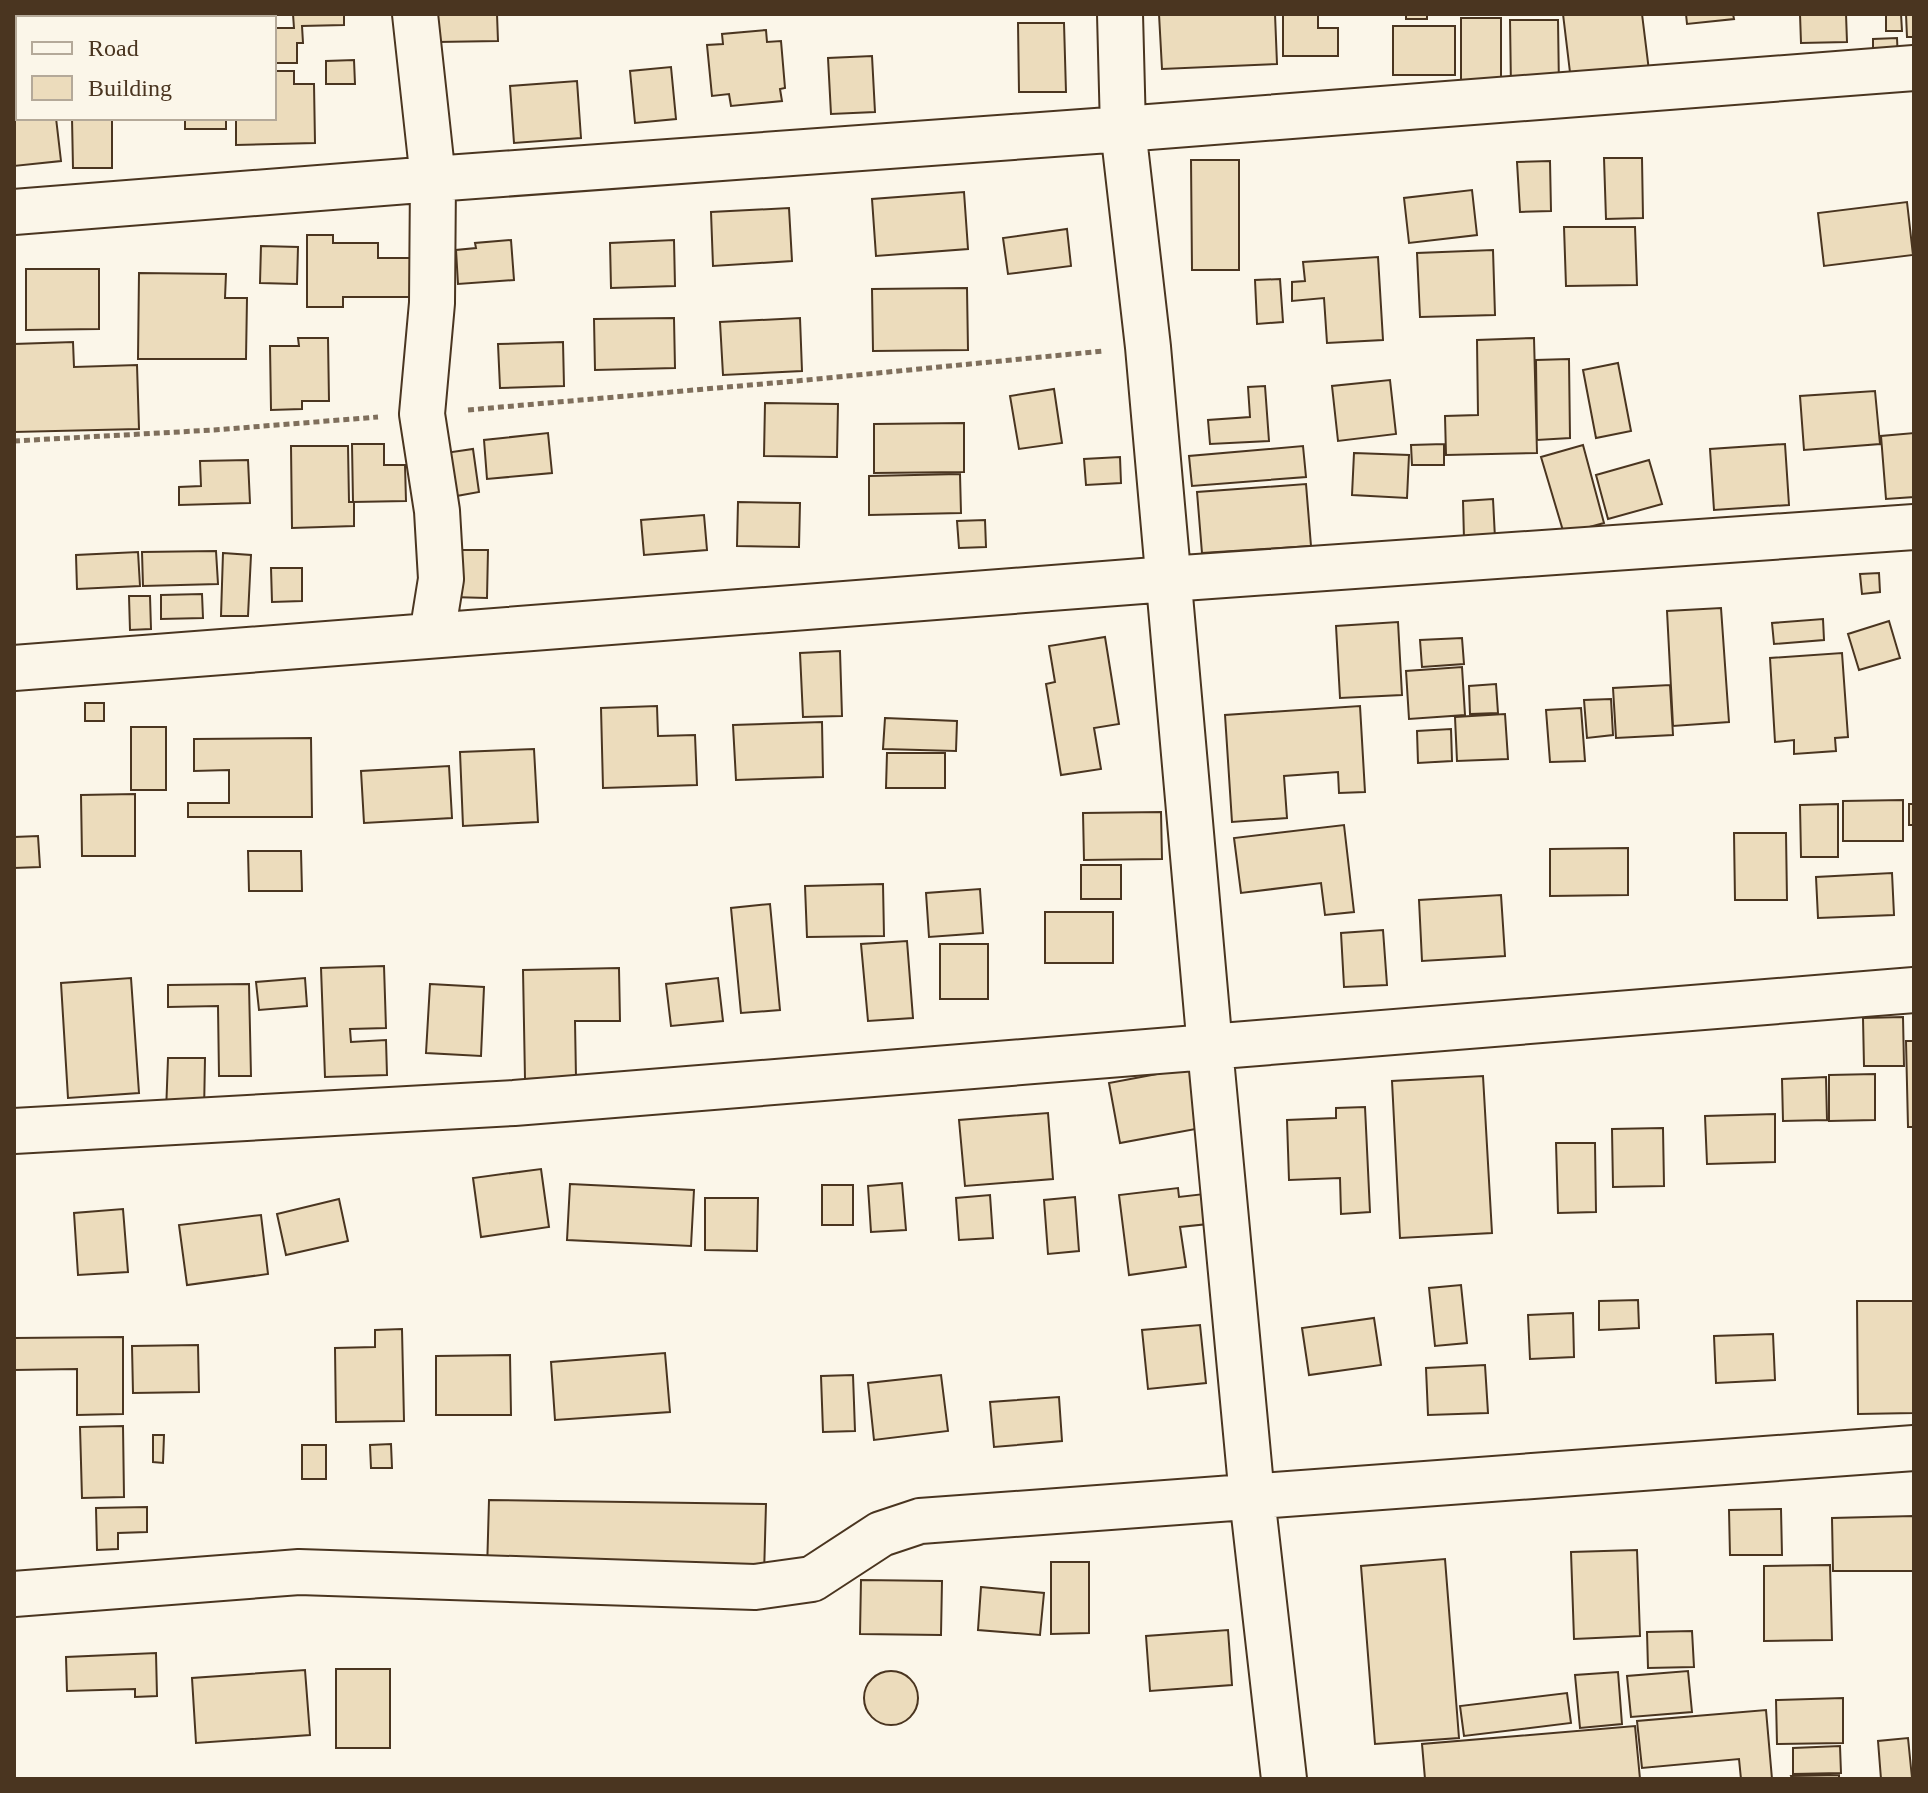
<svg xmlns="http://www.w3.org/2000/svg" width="1928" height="1793" viewBox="0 0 1928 1793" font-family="Georgia,serif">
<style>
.building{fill:#ecdcbc;stroke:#4a3520;stroke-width:2}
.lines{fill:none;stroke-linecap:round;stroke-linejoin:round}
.minor-casing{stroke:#4a3520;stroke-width:48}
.path{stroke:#7f6f5c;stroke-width:5;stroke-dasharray:6 4;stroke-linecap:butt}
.minor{stroke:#fbf6e9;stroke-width:44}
</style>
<rect width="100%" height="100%" fill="#fbf6e9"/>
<path class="building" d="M 14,14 L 97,14 L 97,18 L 18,18 L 18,66 L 14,67 Z
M 105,14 L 213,14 L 213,18 L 105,18 Z
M 219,14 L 244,14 L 244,18 L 219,18 Z
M 293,14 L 344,14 L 344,25 L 302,26 L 303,43 L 297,43 L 297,63 L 274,63 L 274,28 L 294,28 Z
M 436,14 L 497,14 L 498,41 L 437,42 Z
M 1159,14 L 1275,14 L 1277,64 L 1162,69 Z
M 1283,14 L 1318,14 L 1318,28 L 1338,28 L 1338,56 L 1283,56 Z
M 1406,14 L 1427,14 L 1427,19 L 1406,19 Z
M 1563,14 L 1642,14 L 1650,79 L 1572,89 Z
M 1686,14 L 1733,14 L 1734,19 L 1687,24 Z
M 1800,14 L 1846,14 L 1847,42 L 1801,43 Z
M 1886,14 L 1901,14 L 1902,31 L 1886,31 Z
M 1906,14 L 1914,14 L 1914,37 L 1907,37 Z
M 1461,18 L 1501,18 L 1501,85 L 1461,86 Z
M 1510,20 L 1558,20 L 1559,88 L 1511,88 Z
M 1018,23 L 1064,23 L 1066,92 L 1019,92 Z
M 1393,26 L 1455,26 L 1455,75 L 1393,75 Z
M 766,30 L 767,42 L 781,41 L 785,88 L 780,89 L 782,101 L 731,106 L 729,94 L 712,96 L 707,45 L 723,44 L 722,34 Z
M 1897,38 L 1898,61 L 1873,62 L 1873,39 Z
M 872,56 L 875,112 L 831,114 L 828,58 Z
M 354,60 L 355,84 L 326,84 L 326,61 Z
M 671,67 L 676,119 L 635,123 L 630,71 Z
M 274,71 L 294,71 L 294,84 L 314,84 L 315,143 L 236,145 L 236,118 L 274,118 Z
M 577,81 L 581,138 L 514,143 L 510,86 Z
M 14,111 L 18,111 L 18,118 L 56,118 L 61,161 L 14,166 Z
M 72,118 L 112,118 L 112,168 L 73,168 Z
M 185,118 L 226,118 L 226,129 L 185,129 Z
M 1604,158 L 1642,158 L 1643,218 L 1606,219 Z
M 1191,160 L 1239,160 L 1239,270 L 1192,270 Z
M 1550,161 L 1551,211 L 1520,212 L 1517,162 Z
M 1472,190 L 1477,235 L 1409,243 L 1404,198 Z
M 964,192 L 968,249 L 876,256 L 872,199 Z
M 1907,202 L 1913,255 L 1824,266 L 1818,213 Z
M 789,208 L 792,261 L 713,266 L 711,212 Z
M 1564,227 L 1635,227 L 1637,285 L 1566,286 Z
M 1067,229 L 1071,266 L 1008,274 L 1003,238 Z
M 307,235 L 333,235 L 333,243 L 378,243 L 378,258 L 413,258 L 413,297 L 343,297 L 343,307 L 307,307 Z
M 511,240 L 514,280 L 458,284 L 456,250 L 476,248 L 475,243 Z
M 674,240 L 675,286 L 611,288 L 610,243 Z
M 261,246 L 298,247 L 297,284 L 260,283 Z
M 1493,250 L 1495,315 L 1420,317 L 1417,253 Z
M 1378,257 L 1383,340 L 1327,343 L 1324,298 L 1292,301 L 1292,282 L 1305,281 L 1303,262 Z
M 26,269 L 99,269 L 99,329 L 26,330 Z
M 139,273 L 226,274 L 225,298 L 247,298 L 246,359 L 138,359 Z
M 1280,279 L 1283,322 L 1257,324 L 1255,280 Z
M 967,288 L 968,350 L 873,351 L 872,289 Z
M 674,318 L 675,368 L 595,370 L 594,319 Z
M 800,318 L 802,371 L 723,375 L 720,322 Z
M 298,338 L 328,338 L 329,401 L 302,401 L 302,409 L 271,410 L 270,346 L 299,346 Z
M 1534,338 L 1537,453 L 1446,455 L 1445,416 L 1478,415 L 1477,340 Z
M 73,342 L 74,367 L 137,365 L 139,429 L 14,432 L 14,344 Z
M 563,342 L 564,386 L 500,388 L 498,344 Z
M 1569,359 L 1570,438 L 1537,440 L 1536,360 Z
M 1618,363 L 1631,431 L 1596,438 L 1583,370 Z
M 1390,380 L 1396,434 L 1338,441 L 1332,386 Z
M 1265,386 L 1269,441 L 1210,444 L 1208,420 L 1250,417 L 1248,387 Z
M 1054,389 L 1062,443 L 1019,449 L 1010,396 Z
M 1875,391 L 1880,444 L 1804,450 L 1800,396 Z
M 765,403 L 838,404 L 837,457 L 764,456 Z
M 964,423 L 964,472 L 874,473 L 874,424 Z
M 548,433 L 552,473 L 487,479 L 484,440 Z
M 1914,433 L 1914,497 L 1886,499 L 1881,436 Z
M 352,444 L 384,444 L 384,465 L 405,465 L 406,501 L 353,502 Z
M 1444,444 L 1444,465 L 1412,465 L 1411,445 Z
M 1785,444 L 1789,505 L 1714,510 L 1710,449 Z
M 1583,445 L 1604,523 L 1564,534 L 1541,457 Z
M 291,446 L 348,446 L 349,502 L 354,502 L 354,526 L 292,528 Z
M 1303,446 L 1306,477 L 1192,486 L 1189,456 Z
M 473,449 L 479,492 L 451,497 L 445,453 Z
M 1354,453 L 1409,455 L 1407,498 L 1352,495 Z
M 1120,457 L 1121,483 L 1086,485 L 1084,459 Z
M 248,460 L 250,503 L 179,505 L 179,487 L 201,486 L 200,461 Z
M 1649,460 L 1662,504 L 1608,519 L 1596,475 Z
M 960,474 L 961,513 L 869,515 L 869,476 Z
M 1306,484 L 1311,546 L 1202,553 L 1197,492 Z
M 1493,499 L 1495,538 L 1464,539 L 1463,501 Z
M 738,502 L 800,503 L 799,547 L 737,546 Z
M 704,515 L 707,550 L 644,555 L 641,520 Z
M 985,520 L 986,547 L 959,548 L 957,521 Z
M 453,550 L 488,550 L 487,598 L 451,597 Z
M 216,551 L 218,584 L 143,586 L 142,552 Z
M 138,552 L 140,586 L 77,589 L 76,555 Z
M 223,553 L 251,555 L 248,616 L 221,616 Z
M 271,568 L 302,568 L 302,601 L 272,602 Z
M 1879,573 L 1880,592 L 1862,594 L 1860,574 Z
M 202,594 L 203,618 L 161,619 L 161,595 Z
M 129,596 L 150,596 L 151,629 L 130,630 Z
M 1721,608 L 1729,722 L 1673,726 L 1667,611 Z
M 1823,619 L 1824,640 L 1774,644 L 1772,623 Z
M 1889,621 L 1900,658 L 1859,670 L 1848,634 Z
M 1398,622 L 1402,695 L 1340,698 L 1336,626 Z
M 1105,637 L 1119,724 L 1094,728 L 1101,769 L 1061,775 L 1046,684 L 1055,682 L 1049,646 Z
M 1462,638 L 1464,664 L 1422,667 L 1420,640 Z
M 840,651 L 842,716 L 803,717 L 800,653 Z
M 1842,653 L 1848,737 L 1835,738 L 1836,751 L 1794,754 L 1794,740 L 1775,742 L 1770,658 Z
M 1462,667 L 1465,715 L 1409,719 L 1406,671 Z
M 1496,684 L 1498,713 L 1470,714 L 1469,686 Z
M 1670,685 L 1673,735 L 1616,738 L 1613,688 Z
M 1611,699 L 1613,735 L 1587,738 L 1584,700 Z
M 85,703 L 104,703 L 104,721 L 85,721 Z
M 657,706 L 658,736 L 695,735 L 697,785 L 603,788 L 601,708 Z
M 1360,706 L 1365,792 L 1339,793 L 1338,772 L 1284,776 L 1287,818 L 1232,822 L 1225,715 Z
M 1581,708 L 1585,761 L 1550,762 L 1546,710 Z
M 1505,714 L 1508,759 L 1457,761 L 1455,717 Z
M 885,718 L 957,721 L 956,751 L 883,749 Z
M 822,722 L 823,777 L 736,780 L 733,725 Z
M 131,727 L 166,727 L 166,790 L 131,790 Z
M 1451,729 L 1452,761 L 1418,763 L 1417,731 Z
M 311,738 L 312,817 L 188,817 L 188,803 L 229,803 L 229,770 L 194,771 L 194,739 Z
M 534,749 L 538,822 L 463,826 L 460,752 Z
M 887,753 L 945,753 L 945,788 L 886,788 Z
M 449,766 L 452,818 L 364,823 L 361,771 Z
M 135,794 L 135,856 L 82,856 L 81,795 Z
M 1903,800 L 1903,841 L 1843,841 L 1843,801 Z
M 1838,804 L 1838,857 L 1801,857 L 1800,805 Z
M 1909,804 L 1914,804 L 1914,825 L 1909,825 Z
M 1161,812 L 1162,859 L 1084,860 L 1083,813 Z
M 1344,825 L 1354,912 L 1325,915 L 1321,883 L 1241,893 L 1234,838 Z
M 1734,833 L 1786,833 L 1787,900 L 1735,900 Z
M 38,836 L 40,867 L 14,868 L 14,837 Z
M 1628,848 L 1628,895 L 1550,896 L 1550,849 Z
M 248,851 L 301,851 L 302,891 L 249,891 Z
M 1081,865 L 1121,865 L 1121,899 L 1081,899 Z
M 1892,873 L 1894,915 L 1818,918 L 1816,877 Z
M 883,884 L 884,936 L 807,937 L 805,886 Z
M 980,889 L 983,933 L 929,937 L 926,893 Z
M 1501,895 L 1505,956 L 1422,961 L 1419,900 Z
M 770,904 L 780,1010 L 741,1013 L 731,908 Z
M 1045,912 L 1113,912 L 1113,963 L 1045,963 Z
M 1383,930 L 1387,985 L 1344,987 L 1341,933 Z
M 907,941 L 913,1018 L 868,1021 L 861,944 Z
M 940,944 L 988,944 L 988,999 L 940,999 Z
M 384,966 L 386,1028 L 350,1029 L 351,1042 L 386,1040 L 387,1075 L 325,1077 L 321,968 Z
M 619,968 L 620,1021 L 575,1021 L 576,1078 L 525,1079 L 523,970 Z
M 131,978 L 139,1093 L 68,1098 L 61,983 Z
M 305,978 L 307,1006 L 259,1010 L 256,982 Z
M 718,978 L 723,1021 L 671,1026 L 666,984 Z
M 249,984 L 251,1076 L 219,1076 L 218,1006 L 168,1007 L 168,985 Z
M 430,984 L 484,987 L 481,1056 L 426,1053 Z
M 1903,1017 L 1904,1066 L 1864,1066 L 1863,1018 Z
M 1906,1041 L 1914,1041 L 1914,1127 L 1908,1127 Z
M 168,1058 L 205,1058 L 204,1113 L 166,1113 Z
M 1189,1068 L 1201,1128 L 1120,1143 L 1109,1083 Z
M 1875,1074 L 1875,1120 L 1829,1121 L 1829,1075 Z
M 1483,1076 L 1492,1233 L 1400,1238 L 1392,1081 Z
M 1826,1077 L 1827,1120 L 1783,1121 L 1782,1079 Z
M 1365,1107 L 1370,1212 L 1341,1214 L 1340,1178 L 1289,1180 L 1287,1120 L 1336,1118 L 1336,1108 Z
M 1048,1113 L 1053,1179 L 965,1186 L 959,1120 Z
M 1775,1114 L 1775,1162 L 1707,1164 L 1705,1116 Z
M 1663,1128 L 1664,1186 L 1613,1187 L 1612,1129 Z
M 1556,1143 L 1595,1143 L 1596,1212 L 1558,1213 Z
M 541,1169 L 549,1227 L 481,1237 L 473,1178 Z
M 902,1183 L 906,1230 L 871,1232 L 868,1186 Z
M 570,1184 L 694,1190 L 691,1246 L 567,1240 Z
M 822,1185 L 853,1185 L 853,1225 L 822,1225 Z
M 1178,1188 L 1179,1197 L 1204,1194 L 1208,1224 L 1180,1227 L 1186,1267 L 1129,1275 L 1119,1195 Z
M 990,1195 L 993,1238 L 959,1240 L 956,1198 Z
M 1075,1197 L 1079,1251 L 1048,1254 L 1044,1200 Z
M 705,1198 L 758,1198 L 757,1251 L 705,1250 Z
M 339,1199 L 348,1241 L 286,1255 L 277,1214 Z
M 123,1209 L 128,1272 L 78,1275 L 74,1213 Z
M 261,1215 L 268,1274 L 187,1285 L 179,1225 Z
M 1461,1285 L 1467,1343 L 1435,1346 L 1429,1288 Z
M 1638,1300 L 1639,1328 L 1599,1330 L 1599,1301 Z
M 1857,1301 L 1914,1301 L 1914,1413 L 1858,1414 Z
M 1573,1313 L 1574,1357 L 1530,1359 L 1528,1315 Z
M 1374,1318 L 1381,1365 L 1309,1375 L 1302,1328 Z
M 1200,1325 L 1206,1383 L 1148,1389 L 1142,1330 Z
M 402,1329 L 404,1421 L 336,1422 L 335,1348 L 375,1347 L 375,1330 Z
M 1773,1334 L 1775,1380 L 1716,1383 L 1714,1336 Z
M 123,1337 L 123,1414 L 77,1415 L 77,1369 L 14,1370 L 14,1338 Z
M 198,1345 L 199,1392 L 133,1393 L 132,1346 Z
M 665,1353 L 670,1412 L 555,1420 L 551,1362 Z
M 510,1355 L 511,1415 L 436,1415 L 436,1356 Z
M 1485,1365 L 1488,1413 L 1428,1415 L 1426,1368 Z
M 853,1375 L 855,1431 L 823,1432 L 821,1376 Z
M 941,1375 L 948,1431 L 874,1440 L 868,1383 Z
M 1059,1397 L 1062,1441 L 994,1447 L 990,1402 Z
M 123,1426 L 124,1497 L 82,1498 L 80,1427 Z
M 153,1435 L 164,1435 L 163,1463 L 153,1462 Z
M 391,1444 L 392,1468 L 371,1468 L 370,1445 Z
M 302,1445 L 326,1445 L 326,1479 L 302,1479 Z
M 489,1500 L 766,1504 L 764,1575 L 487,1571 Z
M 147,1507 L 147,1532 L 118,1533 L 118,1549 L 97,1550 L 96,1508 Z
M 1781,1509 L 1782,1555 L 1730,1555 L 1729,1510 Z
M 1913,1516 L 1914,1571 L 1833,1571 L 1832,1518 Z
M 1637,1550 L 1640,1636 L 1574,1639 L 1571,1552 Z
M 1445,1559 L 1459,1738 L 1375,1744 L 1361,1566 Z
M 1051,1562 L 1089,1562 L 1089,1633 L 1051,1634 Z
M 1830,1565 L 1832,1640 L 1764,1641 L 1764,1566 Z
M 861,1580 L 942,1581 L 941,1635 L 860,1634 Z
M 981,1587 L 1044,1593 L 1040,1635 L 978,1630 Z
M 1228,1630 L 1232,1685 L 1150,1691 L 1146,1636 Z
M 1692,1631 L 1694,1667 L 1648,1668 L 1647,1632 Z
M 156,1653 L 157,1696 L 135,1697 L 135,1689 L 67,1691 L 66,1657 Z
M 336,1669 L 390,1669 L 390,1748 L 336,1748 Z
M 305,1670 L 310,1735 L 196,1743 L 192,1678 Z
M 1688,1671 L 1692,1712 L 1631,1717 L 1627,1676 Z
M864 1698a27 27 0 1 1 54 0a27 27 0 1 1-54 0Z
M 1618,1672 L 1622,1724 L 1580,1728 L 1575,1675 Z
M 1567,1693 L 1571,1723 L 1464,1736 L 1460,1706 Z
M 1843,1698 L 1843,1743 L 1777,1744 L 1776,1700 Z
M 1766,1710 L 1772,1779 L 1741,1779 L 1739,1759 L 1642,1768 L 1637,1721 Z
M 1635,1726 L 1640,1779 L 1425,1779 L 1422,1744 Z
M 1908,1738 L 1912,1778 L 1881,1779 L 1878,1741 Z
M 1840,1746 L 1841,1773 L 1793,1774 L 1793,1748 Z
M 1839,1775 L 1839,1779 L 1792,1779 L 1791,1776 Z"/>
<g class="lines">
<defs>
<path id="minor" d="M 415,14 L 433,179 L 432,303 L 422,414 L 437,511 L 441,579 L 432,635
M 1120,14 L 1123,129 L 1148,347 L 1210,1048 L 1252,1497 L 1284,1779
M 14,212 L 433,179 L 1123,129 L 1914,68
M 14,668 L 1168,579 L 1914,527
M 14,1131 L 514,1103 L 1914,990
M 14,1594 L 299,1572 L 755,1587 L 812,1579 L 881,1534 L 920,1521 L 1914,1448"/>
</defs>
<use href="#minor" class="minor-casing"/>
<path class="path" d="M 468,410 L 796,381 L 1103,351
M 14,441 L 214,430 L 378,417"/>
<use href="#minor" class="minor"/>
</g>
<rect width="1928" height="1793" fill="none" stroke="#4a3520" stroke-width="32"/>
<rect x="16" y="16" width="260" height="104" fill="#fbf6e9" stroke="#b4a999" stroke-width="2"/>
<rect x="32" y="42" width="40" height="12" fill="#fbf6e9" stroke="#b4a999" stroke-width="2"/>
<text x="88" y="56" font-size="24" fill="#4a3520">Road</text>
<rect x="32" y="76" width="40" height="24" fill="#ecdcbc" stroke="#b4a999" stroke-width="2"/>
<text x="88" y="96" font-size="24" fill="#4a3520">Building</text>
</svg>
